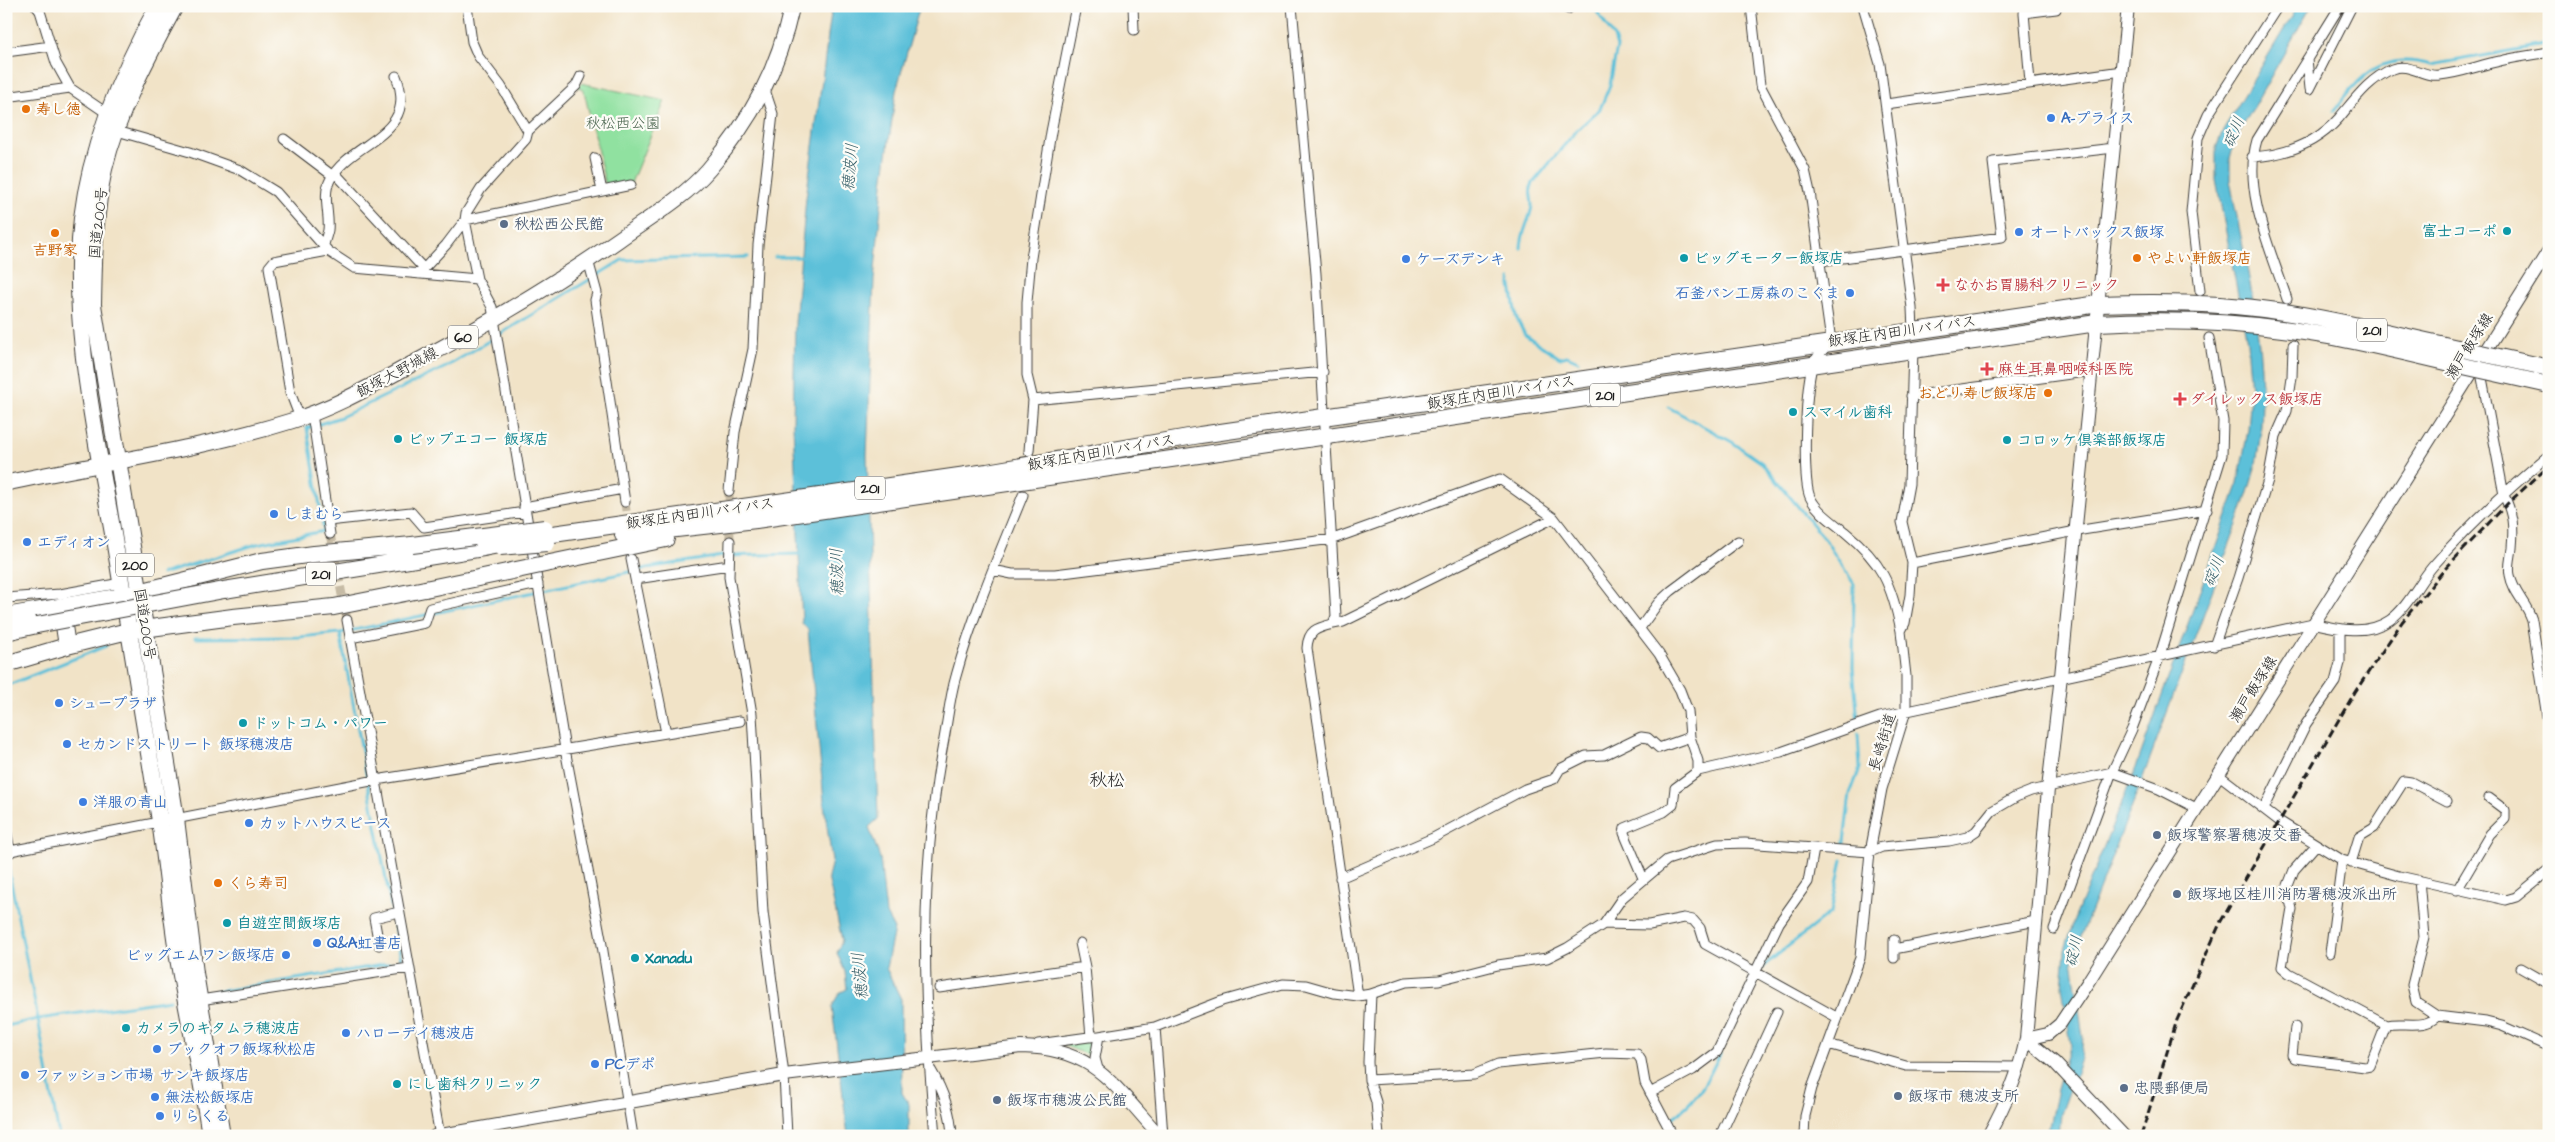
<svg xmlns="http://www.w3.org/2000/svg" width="2555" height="1142" viewBox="0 0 2555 1142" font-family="'Architects Daughter','Klee One',sans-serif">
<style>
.green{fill:#90e1a0;stroke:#567e5e}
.water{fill:#5bc0d9;stroke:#3c6e7a}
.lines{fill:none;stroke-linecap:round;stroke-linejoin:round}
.stream{stroke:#5bc0d9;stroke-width:3}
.street-tunnel{stroke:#c6bba5;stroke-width:9;stroke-dasharray:9 4.5;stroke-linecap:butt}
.street-casing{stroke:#3c3a36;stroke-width:11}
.secondary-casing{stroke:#3c3a36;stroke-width:14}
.primary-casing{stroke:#3c3a36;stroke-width:17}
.highway-casing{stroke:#3c3a36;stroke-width:18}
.street{stroke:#fff;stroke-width:9}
.secondary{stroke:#fff;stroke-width:12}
.primary{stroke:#fff;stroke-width:15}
.highway{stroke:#fff;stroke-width:16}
.rail{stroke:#1c1c1c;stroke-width:3;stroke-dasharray:8 4;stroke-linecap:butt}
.highway-bridge-casing{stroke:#3c3a36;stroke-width:18;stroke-linecap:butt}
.highway-bridge{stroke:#fff;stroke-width:16}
.food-dot{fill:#e8710a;stroke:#fdfcf7;stroke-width:2}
.shop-dot{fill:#3f7fe0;stroke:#fdfcf7;stroke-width:2}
.service-dot{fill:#5c6f8a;stroke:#fdfcf7;stroke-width:2}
.culture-dot{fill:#0f9aa8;stroke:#fdfcf7;stroke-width:2}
.health-dot{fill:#e0444e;stroke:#fdfcf7;stroke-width:2}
.labels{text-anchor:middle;stroke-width:4.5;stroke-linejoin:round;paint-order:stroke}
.shield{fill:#fdfcf7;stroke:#605f5e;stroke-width:1}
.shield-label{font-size:14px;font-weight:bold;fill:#1c1c1c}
.food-label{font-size:15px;font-weight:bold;fill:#c56008;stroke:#fdfcf7;text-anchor:start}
.shop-label{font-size:15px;font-weight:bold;fill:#366cbe;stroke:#fdfcf7;text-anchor:start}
.park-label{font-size:15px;fill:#45614a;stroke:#fdfcf7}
.street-label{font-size:15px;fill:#1c1c1c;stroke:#fdfcf7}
.service-label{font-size:15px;font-weight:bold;fill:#4e5e75;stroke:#fdfcf7;text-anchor:start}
.culture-label{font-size:15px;font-weight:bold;fill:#0d838f;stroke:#fdfcf7;text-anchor:start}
.health-label{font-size:15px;font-weight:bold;fill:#be3a42;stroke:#fdfcf7;text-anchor:start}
.water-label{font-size:16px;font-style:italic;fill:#355e68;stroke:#fdfcf7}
.quarter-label{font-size:18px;fill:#1c1c1c;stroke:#fdfcf7}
</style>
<rect width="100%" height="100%" fill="#fdfcf7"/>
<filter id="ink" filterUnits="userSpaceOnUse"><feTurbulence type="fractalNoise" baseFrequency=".02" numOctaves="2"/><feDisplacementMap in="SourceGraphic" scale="10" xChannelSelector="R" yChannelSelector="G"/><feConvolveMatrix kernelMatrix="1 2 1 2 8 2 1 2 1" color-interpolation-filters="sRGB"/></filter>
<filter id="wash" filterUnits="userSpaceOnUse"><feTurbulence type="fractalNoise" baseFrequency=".0096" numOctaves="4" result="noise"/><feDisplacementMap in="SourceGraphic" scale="20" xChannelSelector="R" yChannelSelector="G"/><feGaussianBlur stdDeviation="1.12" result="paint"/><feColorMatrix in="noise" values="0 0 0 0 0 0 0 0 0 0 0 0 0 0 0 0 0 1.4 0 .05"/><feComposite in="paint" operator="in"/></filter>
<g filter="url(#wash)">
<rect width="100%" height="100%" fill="#f1e3c7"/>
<path class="green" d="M 581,83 L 665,101 L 631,183 L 606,187 L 584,91 L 578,87 Z
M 1094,1040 L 1092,1057 L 1063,1045 Z"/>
<path class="water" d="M 832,6 L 920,6 L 896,91 L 883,184 L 874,280 L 867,455 L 878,819 L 869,827 L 880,858 L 886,914 L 894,929 L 886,968 L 901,999 L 902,1093 L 909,1104 L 909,1136 L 848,1136 L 832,1007 L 839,993 L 847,989 L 845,972 L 837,953 L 842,940 L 828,877 L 832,861 L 825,812 L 808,630 L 802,623 L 793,424 L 795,323 L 806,198 Z
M 2298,6 L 2311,6 L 2235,140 L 2230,158 L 2230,180 C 2246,268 2272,363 2258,452 C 2255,473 2248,492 2242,511 L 2139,788 L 2072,959 L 2083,1037 L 2081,1059 L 2061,1114 L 2059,1136 L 2047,1136 L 2057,1089 L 2071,1044 L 2062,987 L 2065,950 L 2074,920 L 2135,770 L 2237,488 L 2248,430 L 2251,391 L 2247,342 L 2216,180 L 2216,148 L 2223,130 Z"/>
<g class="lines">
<path class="stream" d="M 2334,111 C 2362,74 2382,51 2431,65 L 2549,44
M 1521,248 C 1521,233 1530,220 1532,206 C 1532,197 1528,192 1533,183 L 1577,130 L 1600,109 L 1610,85 L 1617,47 L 1614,37 L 1593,6
M 775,257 L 804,257
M 1510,279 L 1516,317 L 1525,335 L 1560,358 L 1567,356 L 1578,361
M 1668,407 L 1732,442 L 1762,463 L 1824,538 L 1854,584 L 1853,667 L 1858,722
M 162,574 L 257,544 L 324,531 L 307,428 L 341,417 L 446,367 L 622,260 L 748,257
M 67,597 L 85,594
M 34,600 L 61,598
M 340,633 L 402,965
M 195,638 L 299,637 L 340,633 L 653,567 L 722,556 L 801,554
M 6,686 L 106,646
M 1843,850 L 1850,794 L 1860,768 L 1858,734
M 1761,968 L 1831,912 L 1842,860
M 215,992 L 401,962
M 6,1026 L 38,1019 L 7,862
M 1671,1124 L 1670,1120 C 1699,1098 1704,1087 1720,1054
M 59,1136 L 38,1019 L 170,1000"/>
</g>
</g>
<g filter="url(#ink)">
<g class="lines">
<path class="street-tunnel" d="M 729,491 L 730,541
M 625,502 L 628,527
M 330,534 L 347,620"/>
<defs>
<path id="street" d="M 36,6 L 40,11 L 56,63 L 70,88 L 108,114
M 467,6 L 472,42 L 478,56 L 501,86 L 528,131 L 526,139 L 481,189 L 466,213 L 465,220 L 477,279 L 492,307 L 565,749 L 601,939 L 633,1136
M 1133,6 L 1134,30
M 1292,6 L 1316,274 L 1336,616 L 1333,624 C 1317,628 1308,630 1307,648 L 1358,996
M 1751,6 L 1760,85 L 1805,170 L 1810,192 L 1831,341 C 1825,348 1818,355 1814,362 C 1805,379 1802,480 1810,497 C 1817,512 1833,522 1845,532 C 1882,562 1892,585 1901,631
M 1863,6 L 1880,64 L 1912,308 L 1913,330
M 1568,9 L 1569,6
M 6,52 L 51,46
M 2307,59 L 2310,89 L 2352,6
M 2030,82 L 2024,13 L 2056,9 L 2056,6
M 6,97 L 70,88
M 1886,104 L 2122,71
M 117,131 L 190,152 L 240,170 L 276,192 L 328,251 L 354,268 L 477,279
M 528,131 L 576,86 L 581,76
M 284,139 L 333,176
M 2252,157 C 2286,155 2316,144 2339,118 C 2355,99 2369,79 2392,69 C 2409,62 2424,78 2440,75 C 2460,73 2480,65 2500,61 C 2516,57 2533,55 2549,52
M 595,158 L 602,191
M 335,173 L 424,269
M 324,245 C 325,240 327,235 328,230 C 330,215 322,195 330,180 C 351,140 420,136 396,76
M 588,260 L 597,293 L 595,300 L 623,489
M 1820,261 L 2002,237 L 1993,162 L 2114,148
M 419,274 L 446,245 L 465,220 L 631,185
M 2200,291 L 2191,212 L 2198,138 L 2208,115 L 2278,6
M 2287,299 C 2271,250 2242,190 2257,140 L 2340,6
M 2480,367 L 2504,495 C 2513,515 2514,525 2512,548 C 2511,557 2508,567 2510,575 C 2513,593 2527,603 2532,620 L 2549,730
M 1911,396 L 2092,371
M 1033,400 L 1323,372
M 312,414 L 330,534
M 300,418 L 290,392 L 269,267 L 274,261 L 328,251
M 1029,451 L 1033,400 L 1027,375 L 1027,302 L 1031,258 L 1051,132 L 1076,6
M 729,491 L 735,432 L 753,349 L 758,245 L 773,114 L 765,90
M 524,507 L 623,489 L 625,502
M 328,521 L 411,512 L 424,527 L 525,512
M 730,541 L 729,577 L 752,714 L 763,912 L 784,1075 L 787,1136
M 631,559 L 666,733
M 1912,563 L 2076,531 L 2207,510
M 993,570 L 1012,574 L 1055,574 L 1333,539 L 1500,479 L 1554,518 L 1659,654 L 1680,690 L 1688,711 L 1690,737 L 1698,761 L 1698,771
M 636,579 L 729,565
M 6,598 L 60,594 L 121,583
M 347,620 L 440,1136
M 1333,624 L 1343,622 L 1554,518
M 1640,628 L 1659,602 L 1671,591 L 1738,541
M 350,638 L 425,623 L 430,608 L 538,584
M 2214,646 L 2238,578 L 2268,480 L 2276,436 L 2287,411 L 2292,377 L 2293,345
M 2219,775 L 2279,821 L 2342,860 L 2399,876 L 2506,900 L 2516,897 L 2549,870
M 2264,809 L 2306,724 L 2335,682 L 2340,663 L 2340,629
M 6,829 L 10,851 L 376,780 L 740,721
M 2316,845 L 2294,870 L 2287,888 L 2292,909 L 2282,967 L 2289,973 L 2386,1025
M 2351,863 L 2359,837 L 2374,828 L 2404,781 L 2411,782 L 2447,801
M 1340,878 L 1433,838 L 1525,789 L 1554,779 L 1560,769 L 1586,756 L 1604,755 L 1641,737 L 1648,738 L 1659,748 L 1690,737
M 1643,878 L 1624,833 L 1625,828 L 1664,812 L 1673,805 L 1675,788 L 1698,771 L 1781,752 L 1880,717 L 2313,623 C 2338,629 2367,636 2390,620 C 2408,607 2419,582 2433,566 C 2468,526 2508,489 2549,455
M 2419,880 L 2424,937 L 2412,985 L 2416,1002 L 2437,1016 L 2486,1022 L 2502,1026 L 2549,1047
M 2457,890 L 2490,834 L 2505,819 L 2505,810 L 2489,798
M 1604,924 L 1649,925 L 1684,918 L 1693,920 L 1700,928 L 1705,944 L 1838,1018
M 2054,929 L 2112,772 L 2132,729 L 2159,658 L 2222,455 L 2223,421 L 2209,338
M 1894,940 L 1894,958
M 1080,943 L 1085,967 L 1091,1037
M 379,945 L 374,918 L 399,912
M 1894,949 L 2036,921
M 2330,953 L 2342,860
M 2521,968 L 2549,984
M 939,988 L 1085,967
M 1371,994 L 1368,1062 L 1369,1080 L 1376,1102 L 1379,1136
M 200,1000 L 409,968
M 1155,1027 L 1163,1136
M 2295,1027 L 2292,1055 L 2295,1058 L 2365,1067 L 2370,1066 L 2386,1025 C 2402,1021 2425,1030 2437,1016
M 1038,1044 L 1096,1036
M 1828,1044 L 1906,1066 L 2020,1067
M 1098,1069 L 1095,1058 L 1099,1036 L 1155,1027 L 1222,1001 L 1283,984 L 1306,985 L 1334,993 L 1358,996 L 1371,994 L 1406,982 L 1439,980 L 1498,965 L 1547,958 L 1567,948 L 1604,924 L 1622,898 L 1667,860 L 1717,844 L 1745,843 L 1870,852 L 1882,847 L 1949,841 L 1967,837 L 1976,831 L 1992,811 L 2016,797 L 2031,791 L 2112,772 L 2159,789 L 2198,809
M 931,1070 C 943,1090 951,1113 952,1136
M 1369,1080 L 1474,1074 L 1498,1064 L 1606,1053 L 1637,1054 L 1641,1060 L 1645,1083 L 1673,1136
M 1650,1093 L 1693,1070 L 1717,1052 L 1779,923 L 1808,882 L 1814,849
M 935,1136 C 923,1003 919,871 944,739 C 948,718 950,696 956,676 C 973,614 999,554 1023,495
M 1720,1136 L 1777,1012
M 1804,1136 L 1805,1116 L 1812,1088 L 1860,958 L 1870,852 L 1882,789 L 1906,711 L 1906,676 L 1901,631 L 1905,623 L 1910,595 L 1912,563 L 1902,522 L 1909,484 L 1913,349"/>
<path id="secondary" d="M 6,852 L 10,851
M 435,1136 L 784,1075 L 1021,1047 C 1095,1048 1114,1086 1160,1136
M 1988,1136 C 2006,1103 2018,1076 2026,1039 L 2048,1034 L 2060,1024 L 2088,982 L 2549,250
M 2124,1136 L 2055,1063 L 2026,1039 L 2048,789 L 2061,676 L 2128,6"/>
<path id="primary" d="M 6,483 C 101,463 198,450 291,421 C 334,408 375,384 414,363 C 484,326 552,286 618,240 C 649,218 684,198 709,169 C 752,119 778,70 792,6"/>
<path id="highway" d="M 158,6 C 122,71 91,144 82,218 C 69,329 99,448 117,557 C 131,645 146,733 160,821 C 167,868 171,917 179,964 C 189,1022 202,1078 210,1136
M 175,6 C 147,58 118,111 104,169 C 94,214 94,260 93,305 L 176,819 L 195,973 L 222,1136
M 546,535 L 987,472 L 1200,435 L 2099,304 C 2158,302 2218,302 2277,311 C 2341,320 2404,337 2467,350
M 623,535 L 756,520 L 2097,323 C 2174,319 2252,322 2328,336 C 2372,344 2415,355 2459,365
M 550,563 L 666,539
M 224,590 L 483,548
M 61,606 L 67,646
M 6,616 L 123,596 L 262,561 L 314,554 L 412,545
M 6,632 L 37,625
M 6,664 L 67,646 L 128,631 L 233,617 L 334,607 L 425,589"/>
</defs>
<use href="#street" class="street-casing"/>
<use href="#secondary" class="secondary-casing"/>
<use href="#primary" class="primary-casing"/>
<use href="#highway" class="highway-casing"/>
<use href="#street" class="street"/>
<use href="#secondary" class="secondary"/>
<use href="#primary" class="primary"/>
<use href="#highway" class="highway"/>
<path class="rail" d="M 2141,1136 L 2177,1020 L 2221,921 L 2355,692 L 2402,622 L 2444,570 L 2508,503 L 2549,466"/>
<defs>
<path id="highway-bridge" d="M 2467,350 L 2549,368
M 2459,365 L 2549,385
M 412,545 L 545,528
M 500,547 L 547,543
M 483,548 L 510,543
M 425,589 L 550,563
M 37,625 L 224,590"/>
</defs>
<use href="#highway-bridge" class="highway-bridge-casing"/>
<use href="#highway-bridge" class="highway-bridge"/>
</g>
</g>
<g class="food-dot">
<circle cx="26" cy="109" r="5"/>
<circle cx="55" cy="233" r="5"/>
<circle cx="2137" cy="258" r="5"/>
<circle cx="2048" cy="393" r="5"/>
<circle cx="218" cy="883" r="5"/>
</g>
<g class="shop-dot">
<circle cx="2051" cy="118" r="5"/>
<circle cx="2019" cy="232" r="5"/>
<circle cx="1406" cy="259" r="5"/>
<circle cx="1850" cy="293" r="5"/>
<circle cx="274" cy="514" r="5"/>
<circle cx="27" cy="542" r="5"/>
<circle cx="59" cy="703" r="5"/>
<circle cx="67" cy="744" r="5"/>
<circle cx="83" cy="802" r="5"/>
<circle cx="249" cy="823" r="5"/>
<circle cx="317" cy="943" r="5"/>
<circle cx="286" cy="955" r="5"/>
<circle cx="346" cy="1033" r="5"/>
<circle cx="157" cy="1049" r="5"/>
<circle cx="595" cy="1064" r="5"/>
<circle cx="25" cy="1075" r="5"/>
<circle cx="155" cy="1097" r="5"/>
<circle cx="160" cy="1116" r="5"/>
</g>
<g class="service-dot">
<circle cx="504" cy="224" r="5"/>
<circle cx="2157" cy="835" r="5"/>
<circle cx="2177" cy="894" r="5"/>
<circle cx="2124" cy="1088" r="5"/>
<circle cx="1898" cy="1096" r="5"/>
<circle cx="997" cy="1100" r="5"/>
</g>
<g class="culture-dot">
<circle cx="2507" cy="231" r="5"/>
<circle cx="1684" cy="258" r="5"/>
<circle cx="1793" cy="412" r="5"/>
<circle cx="398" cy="439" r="5"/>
<circle cx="2007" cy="440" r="5"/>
<circle cx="243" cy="723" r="5"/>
<circle cx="227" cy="923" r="5"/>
<circle cx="635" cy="958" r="5"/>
<circle cx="126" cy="1028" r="5"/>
<circle cx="397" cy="1084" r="5"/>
</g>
<g class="health-dot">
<path d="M1940.5 277.5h5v5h5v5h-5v5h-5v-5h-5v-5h5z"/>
<path d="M1984.5 361.5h5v5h5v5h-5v5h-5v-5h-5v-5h5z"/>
<path d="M2177.5 391.5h5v5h5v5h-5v5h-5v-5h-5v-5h5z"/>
</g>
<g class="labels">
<g class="shield">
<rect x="2357" y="318.5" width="30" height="23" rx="4"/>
<rect x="448" y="325.5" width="30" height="23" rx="4"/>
<rect x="1590" y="383.5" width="30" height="23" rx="4"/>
<rect x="855" y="476.5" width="30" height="23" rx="4"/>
<rect x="116" y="553.5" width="38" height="23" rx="4"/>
<rect x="306" y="562.5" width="30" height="23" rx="4"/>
</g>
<g class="shield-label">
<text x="2372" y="335">201</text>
<text x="463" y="342">60</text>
<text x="1605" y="400">201</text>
<text x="870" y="493">201</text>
<text x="135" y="570">200</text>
<text x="321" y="579">201</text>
</g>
<g class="food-label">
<text x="36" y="114">寿し徳</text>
<text x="55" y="255" text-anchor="middle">吉野家</text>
<text x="2147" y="263">やよい軒飯塚店</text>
<text x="2038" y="398" text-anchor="end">おどり寿し飯塚店</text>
<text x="228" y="888">くら寿司</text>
</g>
<g class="shop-label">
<text x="2061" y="123">A-プライス</text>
<text x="2029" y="237">オートバックス飯塚</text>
<text x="1416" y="264">ケーズデンキ</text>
<text x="1840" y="298" text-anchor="end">石釜パン工房森のこぐま</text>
<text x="284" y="519">しまむら</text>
<text x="37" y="547">エディオン</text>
<text x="69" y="708">シュープラザ</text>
<text x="77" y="749">セカンドストリート 飯塚穂波店</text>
<text x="93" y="807">洋服の青山</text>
<text x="259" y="828">カットハウスピース</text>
<text x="327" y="948">Q&amp;A虹書店</text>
<text x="276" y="960" text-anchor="end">ビッグエムワン飯塚店</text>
<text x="356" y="1038">ハローデイ穂波店</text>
<text x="167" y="1054">ブックオフ飯塚秋松店</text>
<text x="605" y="1069">PCデポ</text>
<text x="35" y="1080">ファッション市場 サンキ飯塚店</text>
<text x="165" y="1102">無法松飯塚店</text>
<text x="170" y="1121">りらくる</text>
</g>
<g class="park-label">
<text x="623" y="128">秋松西公園</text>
</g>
<g class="street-label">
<text transform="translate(98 223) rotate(-84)" y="5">国道200号</text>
<text transform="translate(1902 331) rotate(-8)" y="5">飯塚庄内田川バイパス</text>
<text transform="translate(2469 346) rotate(-58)" y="5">瀬戸飯塚線</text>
<text transform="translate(397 372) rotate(-28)" y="5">飯塚大野城線</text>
<text transform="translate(1501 392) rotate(-9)" y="5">飯塚庄内田川バイパス</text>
<text transform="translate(1101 452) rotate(-10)" y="5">飯塚庄内田川バイパス</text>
<text transform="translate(700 513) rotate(-8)" y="5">飯塚庄内田川バイパス</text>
<text transform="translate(145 624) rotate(81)" y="5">国道200号</text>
<text transform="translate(2253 689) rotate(-58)" y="5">瀬戸飯塚線</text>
<text transform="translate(1882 742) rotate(-73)" y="5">長崎街道</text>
</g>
<g class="service-label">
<text x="514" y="229">秋松西公民館</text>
<text x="2167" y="840">飯塚警察署穂波交番</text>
<text x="2187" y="899">飯塚地区桂川消防署穂波派出所</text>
<text x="2134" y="1093">忠隈郵便局</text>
<text x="1908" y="1101">飯塚市 穂波支所</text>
<text x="1007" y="1105">飯塚市穂波公民館</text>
</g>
<g class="culture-label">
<text x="2497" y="236" text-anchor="end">富士コーポ</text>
<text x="1694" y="263">ビッグモーター飯塚店</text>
<text x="1803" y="417">スマイル歯科</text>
<text x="408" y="444">ビップエコー 飯塚店</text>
<text x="2017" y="445">コロッケ倶楽部飯塚店</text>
<text x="253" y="728">ドットコム・パワー</text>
<text x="237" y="928">自遊空間飯塚店</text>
<text x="645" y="963">Xanadu</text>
<text x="136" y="1033">カメラのキタムラ穂波店</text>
<text x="407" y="1089">にし歯科クリニック</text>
</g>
<g class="health-label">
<text x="1954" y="290">なかお胃腸科クリニック</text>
<text x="1998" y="374">麻生耳鼻咽喉科医院</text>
<text x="2190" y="404">ダイレックス飯塚店</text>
</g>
<g class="water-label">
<text transform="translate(2233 132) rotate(-67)" y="6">碇川</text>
<text transform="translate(849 167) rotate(-85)" y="6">穂波川</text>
<text transform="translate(2213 571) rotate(-69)" y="6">碇川</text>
<text transform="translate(836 572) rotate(-92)" y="6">穂波川</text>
<text transform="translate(2073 951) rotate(-77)" y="6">碇川</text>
<text transform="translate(859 976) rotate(-96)" y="6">穂波川</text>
</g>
<g class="quarter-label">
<text x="1107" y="786">秋松</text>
</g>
</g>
<rect width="2555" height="1142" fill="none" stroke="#fdfcf7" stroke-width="25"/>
</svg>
